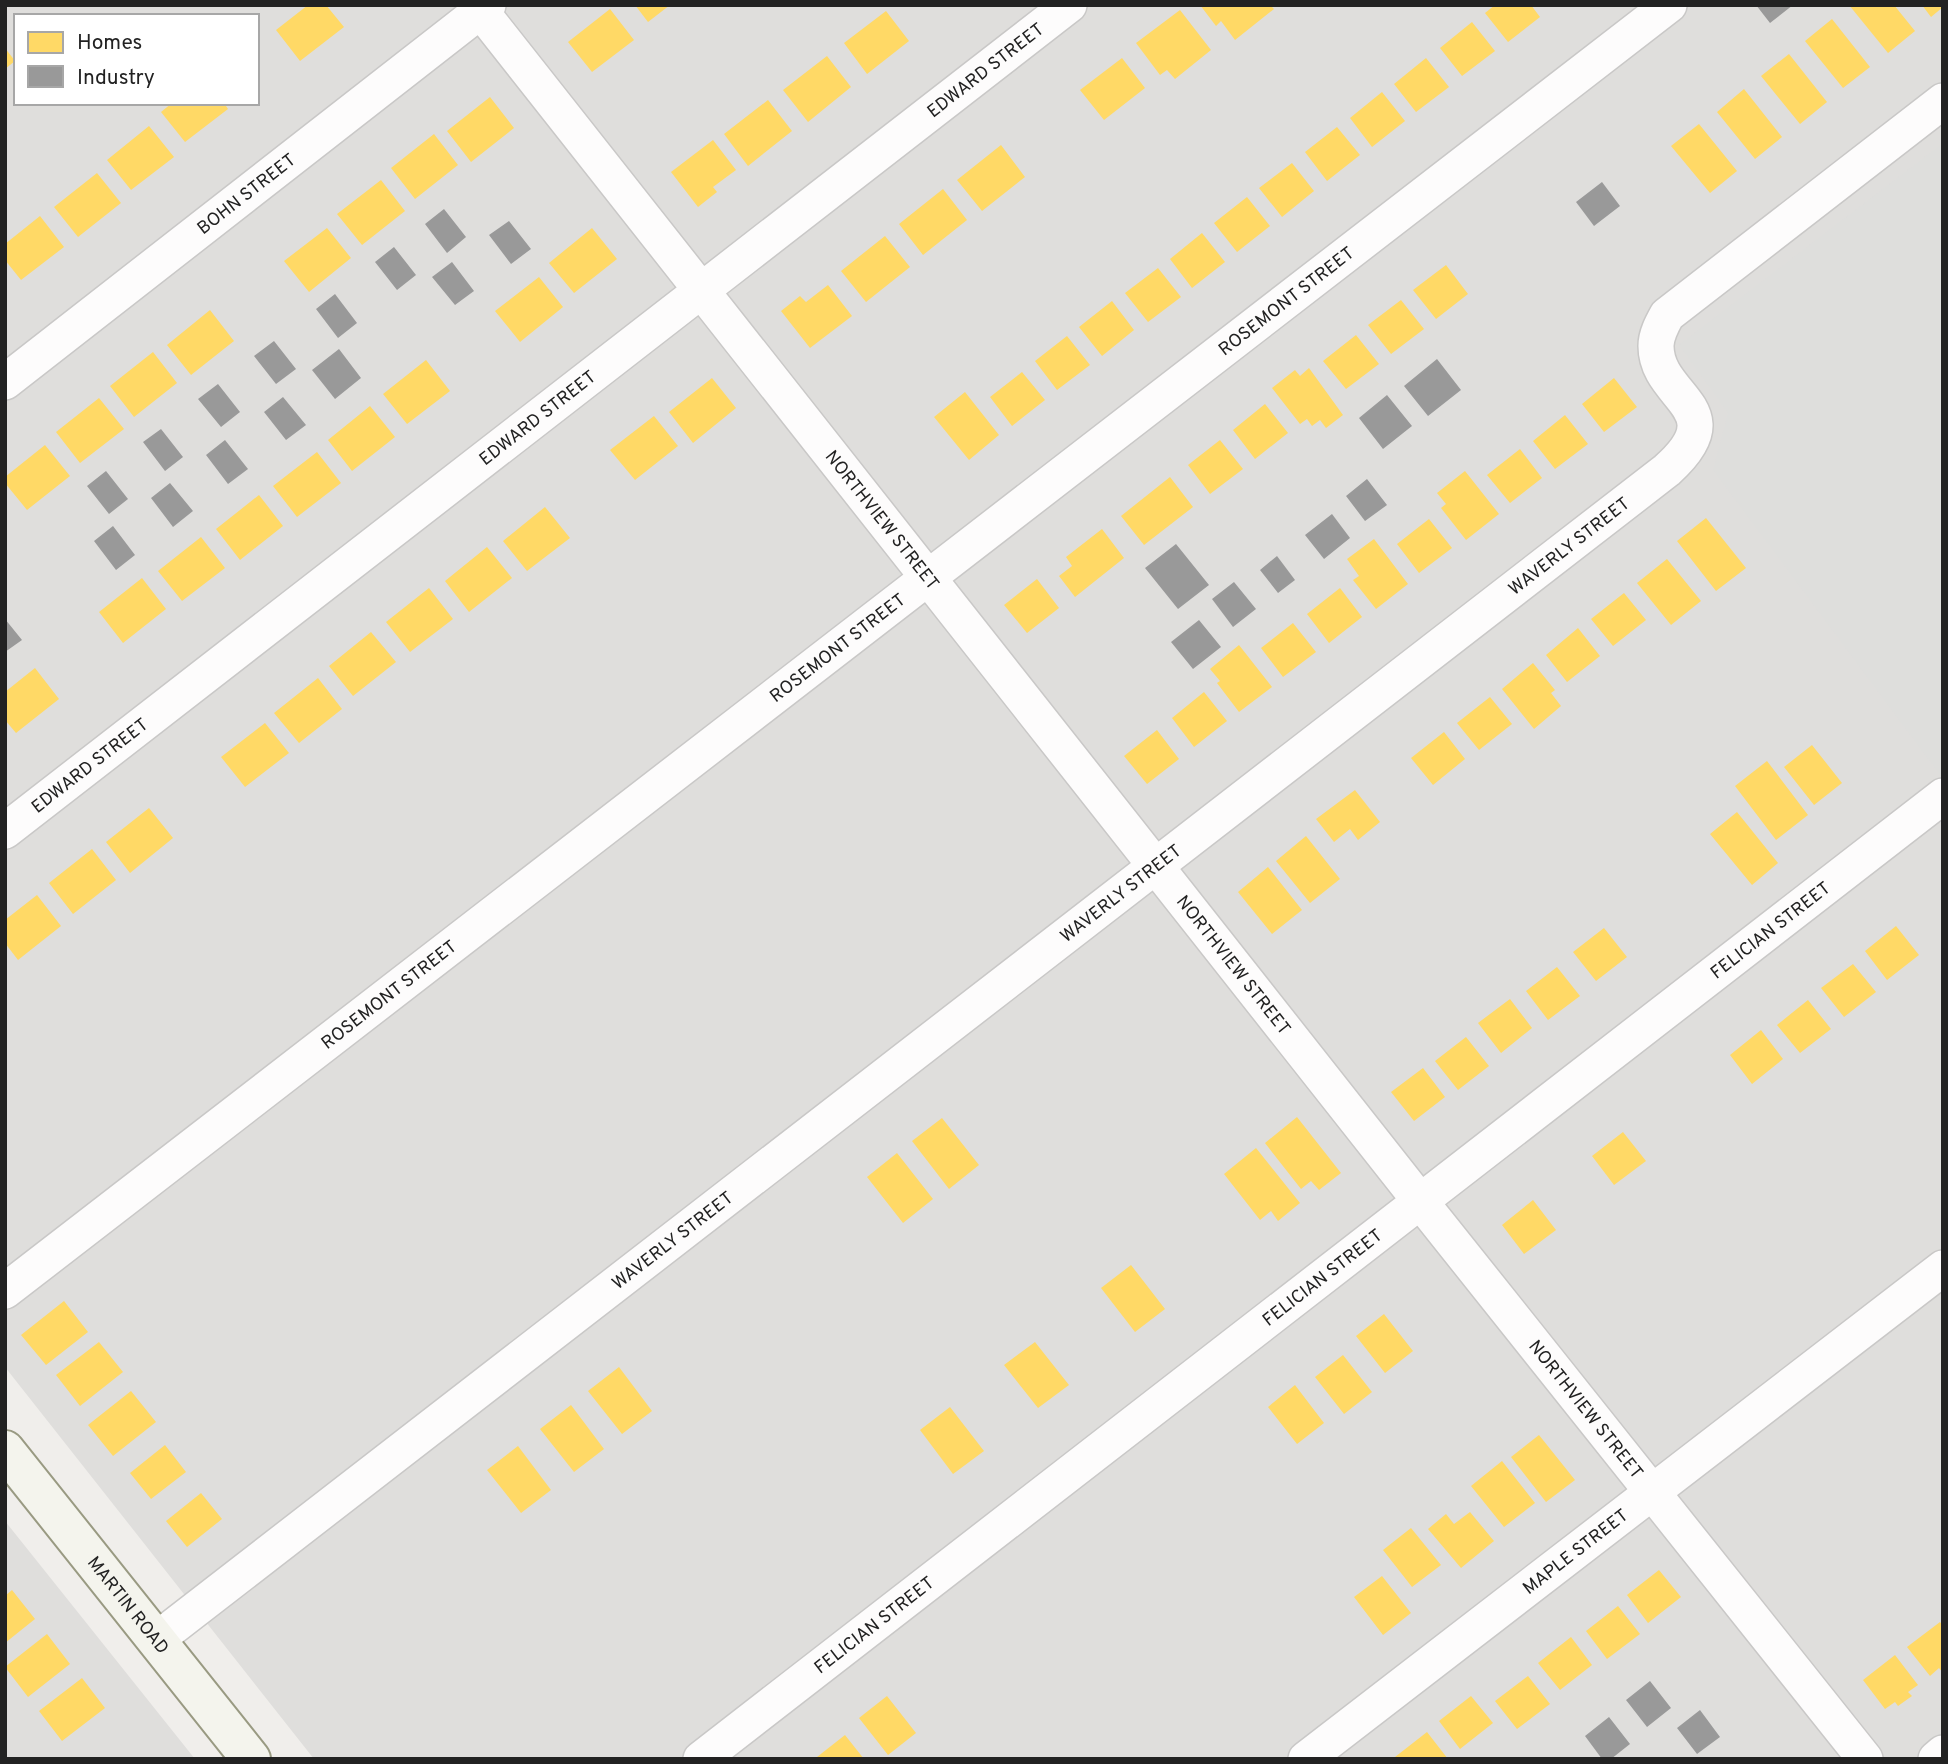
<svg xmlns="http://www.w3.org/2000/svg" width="1948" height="1764" viewBox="0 0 1948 1764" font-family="Overpass,sans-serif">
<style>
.residential{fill:#dfdedc;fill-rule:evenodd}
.religious{fill:#dededc}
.homes{fill:#ffd966}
.industry{fill:#999}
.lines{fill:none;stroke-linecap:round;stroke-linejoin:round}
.street-casing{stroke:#c9c8c7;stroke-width:38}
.secondary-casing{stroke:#999a82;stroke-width:42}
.street{stroke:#fdfcfc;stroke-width:35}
.secondary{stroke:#f4f4ed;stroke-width:38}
.labels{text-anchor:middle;stroke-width:7;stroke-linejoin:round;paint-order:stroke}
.street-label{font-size:18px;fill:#222;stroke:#fff}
</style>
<rect width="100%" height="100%" fill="#f0eeeb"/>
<path class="residential" d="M 5,5 L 1943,5 L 1943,1759 L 314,1759 L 5,1367 ZM 16,16 L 257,16 L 257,103 L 16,103 Z
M 5,1521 L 195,1759 L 5,1759 Z"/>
<path class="religious" d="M 1943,143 L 1943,779 L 1713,470 L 1728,413 L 1679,345 Z"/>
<path class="homes" d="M 308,5 L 326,5 L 344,27 L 300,61 L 276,30 Z
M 635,5 L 670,5 L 648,22 Z
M 1200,5 L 1270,5 L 1274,9 L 1235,40 L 1221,21 L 1216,26 Z
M 1495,5 L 1531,5 L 1540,17 L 1508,42 L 1485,13 Z
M 1849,5 L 1894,5 L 1915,31 L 1888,53 Z
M 1922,5 L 1943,5 L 1943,7 L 1931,17 Z
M 610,9 L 634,40 L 592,72 L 568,42 Z
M 1180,10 L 1211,50 L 1175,79 L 1167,70 L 1160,75 L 1136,43 Z
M 886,11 L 909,41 L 867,74 L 844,43 Z
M 1832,19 L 1870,67 L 1843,88 L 1805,41 Z
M 1472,22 L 1495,51 L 1462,76 L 1440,48 Z
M 5,48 L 15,61 L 5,69 Z
M 1789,54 L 1827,102 L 1800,124 L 1761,76 Z
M 827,56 L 851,87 L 808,122 L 783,90 Z
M 1122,58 L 1145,88 L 1104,120 L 1080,90 Z
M 1426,58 L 1449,87 L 1416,112 L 1394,84 Z
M 1744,89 L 1782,137 L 1755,159 L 1717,112 Z
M 1382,92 L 1405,121 L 1372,147 L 1350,118 Z
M 490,97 L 514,128 L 471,162 L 447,131 Z
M 768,100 L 792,131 L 748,166 L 724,134 Z
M 172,103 L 224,103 L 228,109 L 185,142 L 161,112 Z
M 1699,124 L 1737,171 L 1710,193 L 1671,146 Z
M 149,126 L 174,157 L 131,190 L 107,160 Z
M 1337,127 L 1360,155 L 1327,181 L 1305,152 Z
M 434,134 L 458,165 L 415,199 L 391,168 Z
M 713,140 L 736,170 L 713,187 L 717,192 L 698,207 L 671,172 Z
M 1001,145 L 1025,177 L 982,211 L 957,180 Z
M 1292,163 L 1314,191 L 1282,217 L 1259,188 Z
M 97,173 L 121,203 L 78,237 L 54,207 Z
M 381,180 L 405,211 L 362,245 L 337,214 Z
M 943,189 L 967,220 L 923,255 L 899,224 Z
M 1247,197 L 1270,226 L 1237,252 L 1214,223 Z
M 40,216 L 64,247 L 21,280 L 5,260 L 5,244 Z
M 327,228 L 351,258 L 309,292 L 284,261 Z
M 592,228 L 617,259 L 574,293 L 549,263 Z
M 1202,233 L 1225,262 L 1192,288 L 1170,259 Z
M 885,236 L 910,267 L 866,302 L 841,271 Z
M 1446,265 L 1468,294 L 1436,319 L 1413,290 Z
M 1158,268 L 1181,297 L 1148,322 L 1125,293 Z
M 539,277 L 563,307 L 520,342 L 495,311 Z
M 828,285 L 852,316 L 810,348 L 781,311 L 800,296 L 806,302 Z
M 1401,300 L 1424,329 L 1391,354 L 1368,325 Z
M 1112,301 L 1134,330 L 1102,356 L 1079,327 Z
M 210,310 L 234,341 L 191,375 L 167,345 Z
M 1356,335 L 1379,364 L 1346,389 L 1323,361 Z
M 1067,336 L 1090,365 L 1057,390 L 1035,361 Z
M 153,352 L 177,383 L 134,417 L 110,386 Z
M 426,360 L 450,391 L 407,424 L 383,394 Z
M 1309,368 L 1343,415 L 1326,428 L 1320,420 L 1312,426 L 1307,419 L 1300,424 L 1272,388 L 1295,370 L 1300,376 Z
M 1022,372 L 1045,400 L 1012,426 L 990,397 Z
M 712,378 L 736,408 L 693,443 L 669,412 Z
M 1614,378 L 1637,407 L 1604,432 L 1582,404 Z
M 965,392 L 999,435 L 969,460 L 934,417 Z
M 99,398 L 124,429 L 80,463 L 56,432 Z
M 1265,404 L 1288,433 L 1255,459 L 1233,430 Z
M 370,406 L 395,437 L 352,471 L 328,440 Z
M 1565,415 L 1588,444 L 1555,469 L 1533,441 Z
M 654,416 L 678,446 L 635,480 L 610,450 Z
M 1220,440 L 1243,469 L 1210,494 L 1188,465 Z
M 45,445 L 70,476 L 27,510 L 5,483 L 5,477 Z
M 1520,449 L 1542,478 L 1510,503 L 1487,475 Z
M 317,452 L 341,483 L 297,517 L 273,486 Z
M 1465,471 L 1499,514 L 1466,540 L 1441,508 L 1446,504 L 1437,493 Z
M 1170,477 L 1193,507 L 1144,545 L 1121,516 Z
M 259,495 L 283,526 L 240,560 L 216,529 Z
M 545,507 L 570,538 L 527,571 L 503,541 Z
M 1706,518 L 1746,568 L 1716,591 L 1677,541 Z
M 1429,519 L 1452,548 L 1419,573 L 1397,544 Z
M 1102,529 L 1124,558 L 1075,597 L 1059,576 L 1072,566 L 1066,557 Z
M 201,537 L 225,568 L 182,601 L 158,571 Z
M 1374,539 L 1408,584 L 1376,609 L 1353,580 L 1359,576 L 1347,559 Z
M 487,547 L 512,578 L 469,612 L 445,581 Z
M 1667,559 L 1701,601 L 1671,625 L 1637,583 Z
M 142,578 L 166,609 L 123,643 L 99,612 Z
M 1037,579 L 1059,608 L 1027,633 L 1004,605 Z
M 429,588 L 453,619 L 410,652 L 386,622 Z
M 1340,588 L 1362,617 L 1329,643 L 1307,614 Z
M 1624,593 L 1646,620 L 1613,646 L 1591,619 Z
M 1293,623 L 1316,652 L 1283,677 L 1261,648 Z
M 1578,628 L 1600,656 L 1567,682 L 1546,655 Z
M 371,632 L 396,662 L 353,696 L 329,666 Z
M 1239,645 L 1272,687 L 1239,712 L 1217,683 L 1220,681 L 1210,669 Z
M 1533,663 L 1555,690 L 1551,693 L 1561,706 L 1534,729 L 1502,689 Z
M 35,668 L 59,699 L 16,733 L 5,720 L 5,692 Z
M 318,678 L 342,709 L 299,743 L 274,713 Z
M 1204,692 L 1227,721 L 1194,747 L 1172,718 Z
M 1490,697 L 1512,724 L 1479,750 L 1457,723 Z
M 265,723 L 289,753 L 245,787 L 221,757 Z
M 1157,730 L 1179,759 L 1147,784 L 1124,756 Z
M 1444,732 L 1465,759 L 1433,785 L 1411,758 Z
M 1812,745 L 1842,783 L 1814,805 L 1784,767 Z
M 1767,761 L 1808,815 L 1776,840 L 1735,786 Z
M 1355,790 L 1380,822 L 1358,840 L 1350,829 L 1334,842 L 1316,819 Z
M 149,808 L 173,838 L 130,873 L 106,842 Z
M 1737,812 L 1778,863 L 1752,885 L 1710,834 Z
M 1306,836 L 1340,879 L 1310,903 L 1276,861 Z
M 92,849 L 116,880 L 73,914 L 49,883 Z
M 1268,867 L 1302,910 L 1272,934 L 1238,892 Z
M 37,895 L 61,926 L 18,960 L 5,943 L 5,920 Z
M 1896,926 L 1919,955 L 1887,980 L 1865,951 Z
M 1604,928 L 1627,957 L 1596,981 L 1573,952 Z
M 1853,964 L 1876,992 L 1844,1017 L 1821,988 Z
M 1557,967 L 1580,996 L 1548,1020 L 1526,991 Z
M 1510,999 L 1532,1028 L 1501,1053 L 1478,1023 Z
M 1808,1000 L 1831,1029 L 1800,1053 L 1777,1025 Z
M 1761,1030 L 1783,1059 L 1752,1084 L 1730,1055 Z
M 1466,1037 L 1489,1066 L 1458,1090 L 1435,1061 Z
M 1423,1068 L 1445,1097 L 1414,1121 L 1391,1092 Z
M 1297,1117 L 1341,1173 L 1319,1190 L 1311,1181 L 1301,1189 L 1265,1143 Z
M 942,1118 L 979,1165 L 949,1189 L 912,1141 Z
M 1623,1132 L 1646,1161 L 1614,1185 L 1592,1156 Z
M 1256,1148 L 1300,1203 L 1278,1221 L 1271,1211 L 1260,1220 L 1224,1174 Z
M 897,1153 L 933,1199 L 903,1223 L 867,1177 Z
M 1533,1200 L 1556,1230 L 1524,1254 L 1502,1225 Z
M 1131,1265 L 1165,1309 L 1135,1332 L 1101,1288 Z
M 64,1301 L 88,1332 L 46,1365 L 21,1335 Z
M 1384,1314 L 1413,1351 L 1385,1373 L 1356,1336 Z
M 99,1342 L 123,1372 L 80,1406 L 56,1375 Z
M 1035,1342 L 1069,1385 L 1038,1408 L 1004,1365 Z
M 1343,1355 L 1372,1392 L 1344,1414 L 1315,1377 Z
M 619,1367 L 652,1411 L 622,1434 L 588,1391 Z
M 1295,1385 L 1324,1423 L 1297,1444 L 1268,1407 Z
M 131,1391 L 156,1422 L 113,1456 L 88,1425 Z
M 571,1405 L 604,1449 L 574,1472 L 540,1429 Z
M 950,1407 L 984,1451 L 953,1474 L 920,1430 Z
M 1539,1435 L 1575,1480 L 1546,1502 L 1511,1457 Z
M 165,1445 L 186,1472 L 151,1499 L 130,1473 Z
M 518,1446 L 551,1490 L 521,1513 L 487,1470 Z
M 1502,1461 L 1535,1503 L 1504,1527 L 1471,1486 Z
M 201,1493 L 222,1519 L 187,1547 L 166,1521 Z
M 1470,1512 L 1494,1541 L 1461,1568 L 1428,1529 L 1446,1514 L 1454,1524 Z
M 1411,1528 L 1441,1565 L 1412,1587 L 1383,1550 Z
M 1659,1570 L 1681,1597 L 1648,1623 L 1627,1595 Z
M 1382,1576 L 1411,1613 L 1383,1635 L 1354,1597 Z
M 12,1590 L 35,1619 L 5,1643 L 5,1596 Z
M 1618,1606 L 1640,1634 L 1607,1659 L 1586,1631 Z
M 1940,1622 L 1943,1626 L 1943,1673 L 1939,1668 L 1930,1676 L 1907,1647 Z
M 47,1634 L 70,1664 L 28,1697 L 5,1667 Z
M 1571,1637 L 1592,1665 L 1560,1690 L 1538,1663 Z
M 1895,1655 L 1918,1685 L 1908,1692 L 1912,1696 L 1898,1706 L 1895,1702 L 1885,1709 L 1863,1680 Z
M 1528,1676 L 1550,1704 L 1517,1729 L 1495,1701 Z
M 82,1678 L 105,1708 L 62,1741 L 39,1711 Z
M 887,1696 L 916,1733 L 888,1755 L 859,1718 Z
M 1471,1696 L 1493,1723 L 1460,1749 L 1439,1721 Z
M 1427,1732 L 1448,1759 L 1396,1759 L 1395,1757 Z
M 845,1735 L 864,1759 L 819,1759 L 817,1757 Z"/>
<path class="industry" d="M 1756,5 L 1793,5 L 1770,23 Z
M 1602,182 L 1620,206 L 1594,226 L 1576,202 Z
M 444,209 L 466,237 L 447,253 L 425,224 Z
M 509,221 L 531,249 L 511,264 L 489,235 Z
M 394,247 L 416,275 L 397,290 L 375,262 Z
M 452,262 L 474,291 L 455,305 L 432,277 Z
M 335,294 L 357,323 L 338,338 L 316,309 Z
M 274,341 L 296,369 L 276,384 L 254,356 Z
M 339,349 L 361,378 L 335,399 L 312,370 Z
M 1437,359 L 1461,390 L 1428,416 L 1404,386 Z
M 218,384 L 240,412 L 221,427 L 198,399 Z
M 1387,395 L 1412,426 L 1383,449 L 1359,418 Z
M 283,397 L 306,425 L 286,440 L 264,412 Z
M 161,429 L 183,457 L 165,471 L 143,442 Z
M 225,440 L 248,469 L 228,484 L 206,455 Z
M 106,471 L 128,499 L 109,514 L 87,486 Z
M 1367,479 L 1387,505 L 1365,521 L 1346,496 Z
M 170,483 L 193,511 L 173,527 L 151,498 Z
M 1332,514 L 1350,538 L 1324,559 L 1305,535 Z
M 113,526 L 135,555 L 116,570 L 94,541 Z
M 1176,544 L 1209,585 L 1178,609 L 1145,568 Z
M 1277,556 L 1295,580 L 1278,593 L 1260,570 Z
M 1234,582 L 1256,609 L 1233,627 L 1212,599 Z
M 5,619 L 22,640 L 5,652 Z
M 1199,620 L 1221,647 L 1193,669 L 1171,642 Z
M 1650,1681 L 1671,1708 L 1647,1727 L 1626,1700 Z
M 1700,1710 L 1720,1737 L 1697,1754 L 1677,1728 Z
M 1609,1717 L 1630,1744 L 1611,1759 L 1602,1759 L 1585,1736 Z"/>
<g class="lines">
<defs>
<g id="street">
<path id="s1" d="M 476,5 L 1420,1201 L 1865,1759"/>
<path id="s2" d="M 5,382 L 488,5"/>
<path id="s3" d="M 5,831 L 1069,5"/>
<path id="s4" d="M 5,1291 L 1669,5"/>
<path id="s5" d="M 156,1640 L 1667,470 C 1736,408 1656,399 1656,346 C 1656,335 1662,324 1667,315 L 1943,101"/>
<path id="s6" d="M 701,1759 L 1943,796"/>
<path id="s7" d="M 1306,1759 L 1943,1268"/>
<path d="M 1936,1759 L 1943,1753"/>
</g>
<g id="secondary">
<path id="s8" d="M 5,1450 L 251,1759"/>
</g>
</defs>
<use href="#street" class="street-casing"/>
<use href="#secondary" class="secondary-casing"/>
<use href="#street" class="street"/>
<use href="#secondary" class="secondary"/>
</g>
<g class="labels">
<g class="street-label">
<text dy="6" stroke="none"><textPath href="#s3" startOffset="1241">EDWARD STREET</textPath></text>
<text dy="6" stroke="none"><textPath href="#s2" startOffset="306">BOHN STREET</textPath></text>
<text dy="6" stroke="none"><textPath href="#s4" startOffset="1619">ROSEMONT STREET</textPath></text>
<text dy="6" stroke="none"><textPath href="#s3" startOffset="674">EDWARD STREET</textPath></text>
<text dy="6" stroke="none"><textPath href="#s1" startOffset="656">NORTHVIEW STREET</textPath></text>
<text dy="6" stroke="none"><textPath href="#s5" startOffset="1787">WAVERLY STREET</textPath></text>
<text dy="6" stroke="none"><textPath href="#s4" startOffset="1052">ROSEMONT STREET</textPath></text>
<text dy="6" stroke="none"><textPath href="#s3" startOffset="107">EDWARD STREET</textPath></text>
<text dy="6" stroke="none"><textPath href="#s5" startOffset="1220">WAVERLY STREET</textPath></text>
<text dy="6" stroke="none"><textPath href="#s6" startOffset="1353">FELICIAN STREET</textPath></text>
<text dy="6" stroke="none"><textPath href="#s1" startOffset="1223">NORTHVIEW STREET</textPath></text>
<text dy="6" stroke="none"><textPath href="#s4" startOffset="485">ROSEMONT STREET</textPath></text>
<text dy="6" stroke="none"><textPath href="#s5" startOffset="653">WAVERLY STREET</textPath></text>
<text dy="6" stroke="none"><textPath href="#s6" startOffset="786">FELICIAN STREET</textPath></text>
<text dy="6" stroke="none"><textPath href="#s1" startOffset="1790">NORTHVIEW STREET</textPath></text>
<text dy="6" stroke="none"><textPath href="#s7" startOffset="340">MAPLE STREET</textPath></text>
<text dy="6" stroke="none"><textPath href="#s8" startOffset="198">MARTIN ROAD</textPath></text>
<text dy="6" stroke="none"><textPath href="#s6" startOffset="219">FELICIAN STREET</textPath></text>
</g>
</g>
<rect width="1948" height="1764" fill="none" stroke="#222222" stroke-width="14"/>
<rect x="14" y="14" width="245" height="91" fill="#ffffff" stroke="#a7a7a7" stroke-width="2"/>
<rect x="28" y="32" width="35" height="21" fill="#ffd966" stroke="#a7a7a7" stroke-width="2"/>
<text x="77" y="49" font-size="21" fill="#222222">Homes</text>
<rect x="28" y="66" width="35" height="21" fill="#999999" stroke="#a7a7a7" stroke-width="2"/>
<text x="77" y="84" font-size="21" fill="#222222">Industry</text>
</svg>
